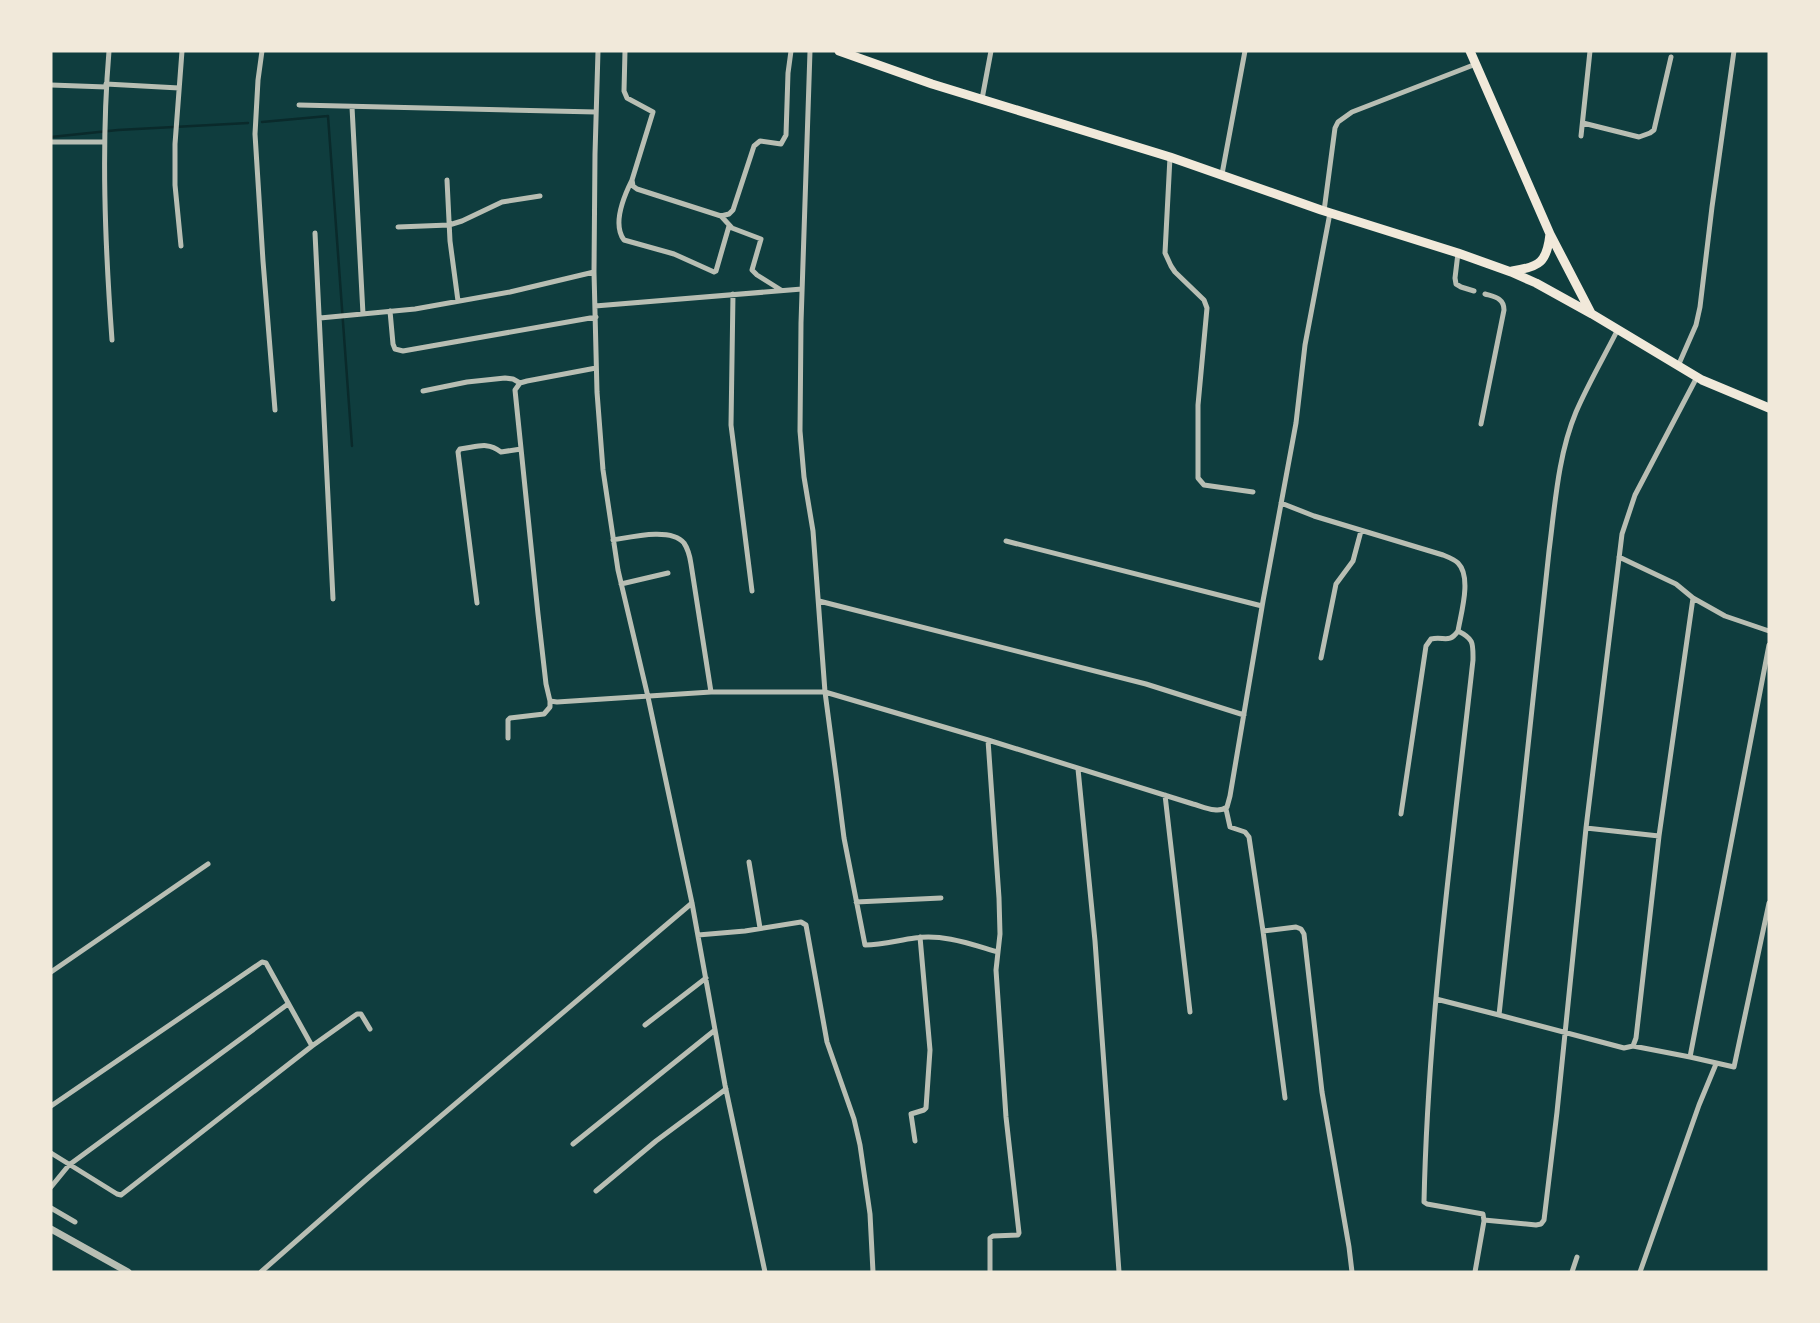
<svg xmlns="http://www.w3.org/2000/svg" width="1820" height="1323" viewBox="0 0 1820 1323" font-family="'Noto Serif',serif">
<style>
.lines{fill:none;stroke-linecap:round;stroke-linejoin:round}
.stream{stroke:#0a2a2b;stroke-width:2.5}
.minor{stroke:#b8beb3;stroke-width:5}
.tertiary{stroke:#b8beb3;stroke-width:7}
.primary{stroke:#f1e9da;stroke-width:9}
</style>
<rect width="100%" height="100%" fill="#0f3d3e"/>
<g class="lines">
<path class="stream" d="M 262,122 L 328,116 L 352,446
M 51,137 L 118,130 L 248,123"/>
<path class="minor" d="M 109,51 C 101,147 105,244 112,340
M 262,51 L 258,80 L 255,134 L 263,261 L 275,410
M 598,51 L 595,154 L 594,272 L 597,392 L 603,470 L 618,570 L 648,697 L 692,903 L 725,1085 L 765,1272
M 625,51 L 624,91 L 627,98 L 653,112 L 632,180 L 633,186 L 637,189 L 721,216 L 729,214 L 733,210 L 754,146 L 760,141 L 781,144 L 786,135 L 788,73 L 791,51
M 810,51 L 801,323 L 800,431 L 804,477 L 813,531 L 825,692 L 837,783 L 844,838 L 865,945 C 882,945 899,940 915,938 C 944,934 970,944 998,952 L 1000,934 L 999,898 L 988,740
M 106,84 L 179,88
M 51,85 L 106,87
M 982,99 L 991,51
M 299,105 L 596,112
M 352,107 L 363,314
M 1583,123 L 1639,137 L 1650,133 L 1654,130 L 1671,57
M 1581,136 L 1590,51
M 51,142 L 103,142
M 1170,157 L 1165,253 L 1171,266 L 1175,272 L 1204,300 L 1207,308 L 1198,405 L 1198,478 L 1204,485 L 1253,492
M 1222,174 L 1245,51
M 447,180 L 450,241 L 458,301
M 632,180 C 624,196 612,224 624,240 L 674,254 L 714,272 L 716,271 L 729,226
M 1324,211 L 1335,128 L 1338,122 L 1352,112 L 1476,64
M 721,216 L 732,228 L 761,239 L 752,270 L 757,275 L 781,290
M 398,227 L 449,225 L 462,221 L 502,202 L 540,196
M 315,233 L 333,599
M 181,246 L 175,185 L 175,144 L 182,51
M 1458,253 L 1455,278 L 1456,284 L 1461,287 L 1474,291
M 733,294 L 731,425 L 752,591
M 595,306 L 802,289
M 390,311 L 393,344 L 395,349 L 403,351 L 596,317
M 320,318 L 415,309 L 510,292 L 594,272
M 1618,329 C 1604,357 1588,384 1576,412 C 1558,455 1555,505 1549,551 L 1499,1015 L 1624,1048 L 1633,1046 L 1636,1038 L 1659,836 L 1693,598 L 1676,584 L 1619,557
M 1678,366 L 1696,325 L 1700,307 L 1712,207 L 1734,51
M 596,368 L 527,381 L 520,383 L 515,390 L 538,614 L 546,684 L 550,701 L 557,702 L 711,692 L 825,692 L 988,740 L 1193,804 C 1204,807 1218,814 1227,807 L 1230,796 L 1263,601 L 1296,423 L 1305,345 L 1330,213
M 423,391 L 467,382 L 505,378 L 513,379 L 520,383
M 1481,424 L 1504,310 C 1504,298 1495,297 1485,294
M 1281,503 L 1314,516 L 1443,555 C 1448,557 1454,559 1458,563 C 1472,577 1461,613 1458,631 C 1449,644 1444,636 1431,639 L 1426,646 L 1401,814
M 613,540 C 631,537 671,527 684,543 C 688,549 690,557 691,564 L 711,692
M 1006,541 L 1262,606
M 621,584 L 668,573
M 1693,598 L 1725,616 L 1769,631
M 819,601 L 1146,684 L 1244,715
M 477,603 L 458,452 L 460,449 C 477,447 487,441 501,452 L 521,449
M 1458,631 C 1474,639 1473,643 1473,660 C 1453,840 1428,1020 1424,1202 L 1427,1204 L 1483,1214 L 1484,1221 L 1475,1272
M 1769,645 L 1690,1057 L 1734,1067 L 1769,903
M 1321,658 L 1336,584 L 1353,561 L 1361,531
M 508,738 L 508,720 L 510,718 L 544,714 L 550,707 L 550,701
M 1078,769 L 1095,941 L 1119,1272
M 1165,795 L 1190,1012
M 1226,809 L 1230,827 L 1245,832 L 1249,837 L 1263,931 L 1296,927 L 1301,929 L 1304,934 L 1322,1092 L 1349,1247 L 1352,1272
M 1586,828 L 1659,836
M 749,862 L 760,928
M 856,902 L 941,898
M 1263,931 L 1285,1098
M 698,935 L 745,931 L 801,922 L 806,925 L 827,1042 L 854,1119 L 860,1145 L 870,1214 L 873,1272
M 51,972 L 208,864
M 1436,999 L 1499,1015
M 645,1025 L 706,978
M 1633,1046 L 1690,1057
M 51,1106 L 262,962 L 266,963 L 312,1046
M 915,1141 L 911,1114 L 924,1110 L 926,1108 L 930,1050 L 920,937
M 573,1144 L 715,1030
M 51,1153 L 117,1194 L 121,1195 L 312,1046 L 357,1014 L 361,1014 L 370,1029
M 51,1187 L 69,1165 L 288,1004
M 596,1191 L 656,1141 L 726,1089
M 51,1208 L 75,1222
M 1484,1220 L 1536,1225 L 1541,1224 L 1544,1220 L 1557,1112 L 1586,828 L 1622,534 L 1635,495 L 1697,377
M 261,1272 L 368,1178 L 692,903
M 990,1272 L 990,1238 L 993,1236 L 1018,1235 L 1019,1233 L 1006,1117 L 996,970 L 998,952
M 1572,1272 L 1577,1257
M 1640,1272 L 1699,1105 L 1716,1064"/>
<path class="tertiary" d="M 51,1229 L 128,1272"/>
<path class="primary" d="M 839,51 L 932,84 L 1170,157 L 1321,210 L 1458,253 L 1511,272 L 1536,283 L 1592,314 L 1702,380 L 1769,408
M 1470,51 L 1550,234 L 1591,313
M 1512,271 C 1540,267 1547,262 1550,234"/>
</g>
<rect width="1820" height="1323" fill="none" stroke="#f1e9da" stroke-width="105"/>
</svg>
